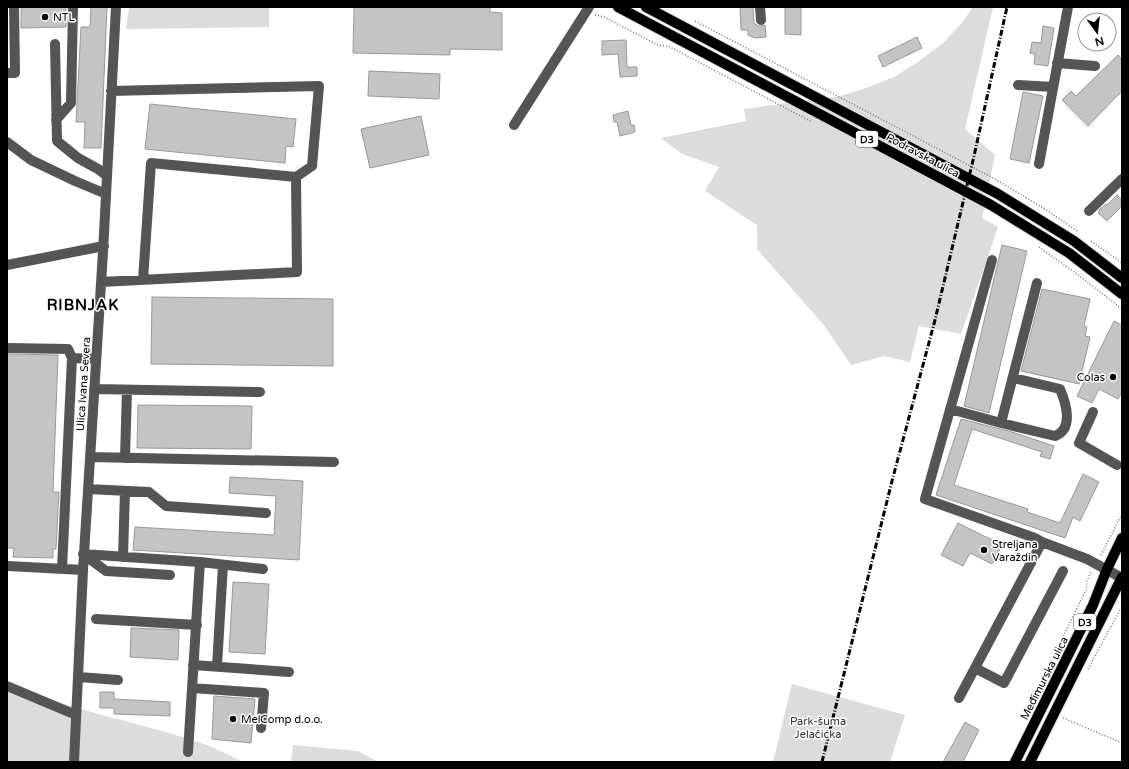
<svg xmlns="http://www.w3.org/2000/svg" width="1129" height="769" viewBox="0 0 1129 769" font-family="'Varela Round',sans-serif">
<style>
.green{fill:#dcdcdc}
.building{fill:#c4c4c4;stroke:#999}
.lines{fill:none;stroke-linecap:round;stroke-linejoin:round}
.major-casing{stroke:#dbdbdb;stroke-width:12}
.path{stroke:#777;stroke-width:1.5;stroke-dasharray:1 2;stroke-linecap:butt}
.minor{stroke:#555;stroke-width:10}
.major{stroke:#000;stroke-width:10}
.rail{stroke:#000;stroke-width:3;stroke-dasharray:6 2 1 2;stroke-linecap:butt}
.poi-dot{fill:#000;stroke:#fff;stroke-width:1.5}
.labels{text-anchor:middle;stroke-width:3;stroke-linejoin:round;paint-order:stroke}
.shield{fill:#fff;stroke:#4c4c4c;stroke-width:1}
.shield-label{font-size:10px;font-weight:bold;fill:#000}
.poi-label{font-size:11px;fill:#000;stroke:#fff;text-anchor:start}
.street-label{font-size:11px;fill:#000;stroke:#fff}
.park-label{font-size:11px;fill:#333;stroke:#fff}
.district-label{font-size:15px;font-weight:bold;letter-spacing:1px;fill:#000;stroke:#fff}
</style>
<rect width="100%" height="100%" fill="#fff"/>
<path class="green" d="M 129,7 L 269,7 L 269,27 L 126,29 Z
M 973,7 L 993,7 L 965,129 L 995,155 L 982,218 L 998,227 L 994,239 L 961,334 L 919,326 L 910,362 L 884,356 L 851,365 L 823,324 L 757,249 L 757,225 L 705,191 L 719,167 L 682,154 L 661,138 L 746,121 L 744,109 L 840,96 L 869,87 L 896,76 L 919,61 L 943,43 L 962,23 Z
M 7,682 C 70,711 139,722 204,744 C 218,749 230,756 243,762 L 7,762 Z
M 792,684 L 905,715 L 890,762 L 773,762 Z
M 293,745 L 358,751 L 378,762 L 291,762 Z"/>
<path class="building" d="M 21,7 L 66,7 L 66,27 L 21,28 Z
M 91,7 L 107,7 L 101,148 L 84,148 L 85,122 L 76,122 L 81,27 L 90,27 Z
M 354,7 L 490,7 L 490,12 L 502,13 L 502,50 L 450,49 L 450,55 L 353,53 Z
M 740,7 L 753,7 L 754,24 L 756,24 L 758,26 L 761,26 L 765,25 L 766,37 L 755,38 L 748,35 L 748,30 L 741,30 Z
M 785,7 L 801,7 L 801,35 L 785,34 Z
M 1043,26 L 1054,28 L 1048,66 L 1034,64 L 1035,54 L 1030,53 L 1032,42 L 1041,43 Z
M 917,37 L 922,48 L 883,67 L 878,56 Z
M 626,40 L 627,67 L 637,67 L 637,76 L 620,77 L 618,54 L 602,55 L 602,41 Z
M 1118,55 L 1122,60 L 1122,91 L 1088,126 L 1062,100 L 1071,91 L 1076,96 Z
M 369,71 L 440,74 L 439,99 L 368,96 Z
M 1023,92 L 1043,96 L 1029,163 L 1010,159 Z
M 150,104 L 296,119 L 293,147 L 286,146 L 285,163 L 145,149 Z
M 628,111 L 631,125 L 634,125 L 635,132 L 620,136 L 617,122 L 614,122 L 613,115 Z
M 421,116 L 429,155 L 370,168 L 361,129 Z
M 1117,195 L 1122,200 L 1122,206 L 1107,221 L 1098,213 L 1100,211 L 1099,210 L 1106,204 L 1107,205 Z
M 1002,245 L 1027,251 L 989,413 L 964,406 Z
M 1042,289 L 1090,299 L 1084,326 L 1087,327 L 1085,336 L 1090,337 L 1079,384 L 1021,371 Z
M 152,297 L 333,299 L 333,366 L 151,364 Z
M 1114,321 L 1122,325 L 1122,392 L 1118,399 L 1099,389 L 1092,403 L 1077,396 Z
M 7,354 L 58,355 L 53,492 L 59,492 L 56,549 L 53,549 L 53,558 L 13,557 L 14,548 L 7,548 Z
M 138,405 L 252,406 L 251,449 L 137,448 Z
M 961,419 L 1012,432 L 1054,446 L 1050,459 L 1040,456 L 1042,452 L 972,429 L 954,485 L 1028,509 L 1027,512 L 1060,523 L 1083,474 L 1099,482 L 1080,521 L 1073,517 L 1065,538 L 936,495 Z
M 230,477 L 303,481 L 299,560 L 133,550 L 135,527 L 274,535 L 276,496 L 229,493 Z
M 958,523 L 1002,545 L 992,564 L 970,553 L 963,566 L 941,555 Z
M 233,582 L 269,584 L 265,654 L 229,652 Z
M 131,628 L 179,630 L 178,660 L 130,657 Z
M 100,692 L 114,692 L 114,699 L 170,702 L 170,716 L 114,714 L 114,708 L 100,708 Z
M 214,696 L 255,699 L 251,743 L 212,739 Z
M 965,722 L 979,730 L 963,762 L 943,762 Z"/>
<g class="lines">
<defs>
<path id="major" d="M 618,7 L 991,205 L 1069,253 L 1122,294
M 646,7 L 998,194 L 1074,241 L 1122,278
M 1015,762 L 1093,605 L 1107,569 L 1122,538
M 1030,762 L 1122,577"/>
</defs>
<use href="#major" class="major-casing"/>
<path class="path" d="M 595,15 L 604,17 L 658,45 L 670,47 L 812,122
M 695,21 L 995,179 L 1045,209 L 1077,231
M 1091,241 L 1122,263
M 1039,247 L 1077,274 L 1122,309
M 1101,555 L 1122,514
M 1058,653 L 1058,647 L 1086,590 L 1087,581 L 1091,572
M 1088,669 L 1120,610 L 1122,609
M 1063,718 L 1122,743"/>
<path class="minor" d="M 760,7 L 761,20
M 55,44 L 57,141 L 78,158 L 98,169 L 107,176
M 1057,63 L 1095,66
M 7,73 L 15,73 L 14,7
M 1018,85 L 1053,87
M 111,91 L 319,86 L 312,166 L 296,177
M 56,120 L 71,103 L 73,7
M 514,125 L 589,7
M 7,142 L 31,160 L 75,181 L 106,194
M 1039,164 L 1068,7
M 1089,211 L 1122,179
M 992,260 L 925,499 L 1035,538 L 1042,542 L 1087,559 L 1122,578
M 7,265 L 104,246
M 101,282 L 297,272 L 296,177 L 151,163 L 143,280
M 7,348 L 68,349 L 72,358 L 96,359
M 94,389 L 260,392
M 950,409 L 1001,423 L 1055,436 C 1074,429 1066,403 1060,389 L 1013,378
M 1093,412 L 1079,443 L 1117,465
M 1001,423 L 1037,283
M 90,457 L 334,462
M 125,458 L 127,390
M 88,489 L 149,492 L 166,506 L 266,513
M 83,554 L 200,562 L 188,752
M 83,554 L 106,571 L 170,575
M 123,557 L 125,491
M 200,562 L 263,569
M 8,566 L 83,570
M 62,569 L 72,358
M 96,619 L 197,625
M 193,665 L 289,672
M 217,666 L 223,565
M 975,668 L 1004,683 L 1063,571
M 79,677 L 118,680
M 7,686 L 76,715
M 192,688 L 264,693 L 261,728
M 959,698 L 1042,542
M 74,762 L 83,570 L 103,252 L 116,7"/>
<use href="#major" class="major"/>
<path class="rail" d="M 822,762 L 892,481 L 935,320 L 974,156 L 1007,7"/>
</g>
<g class="poi-dot">
<circle cx="45" cy="17" r="4"/>
<circle cx="1113" cy="377" r="4"/>
<circle cx="984" cy="550" r="4"/>
<circle cx="233" cy="719" r="4"/>
</g>
<g class="labels">
<g class="shield">
<rect x="856" y="131" width="22" height="16" rx="3"/>
<rect x="1074" y="614" width="22" height="16" rx="3"/>
</g>
<g class="shield-label">
<text x="867" y="143">D3</text>
<text x="1085" y="626">D3</text>
</g>
<g class="poi-label">
<text x="53" y="21">NTL</text>
<text x="1105" y="381" text-anchor="end">Colas</text>
<text x="992" y="548">Streljana<tspan x="992" dy="13">Varaždin</tspan></text>
<text x="241" y="723">MelComp d.o.o.</text>
</g>
<g class="street-label">
<text transform="translate(923 155) rotate(28)" y="4">Podravska ulica</text>
<text transform="translate(83 384) rotate(-86)" y="4">Ulica Ivana Severa</text>
<text transform="translate(1044 678) rotate(-63)" y="4">Međimurska ulica</text>
</g>
<g class="park-label">
<text x="818" y="725">Park-šuma<tspan x="818" dy="13">Jelačićka</tspan></text>
</g>
<g class="district-label">
<text x="83" y="310">RIBNJAK</text>
</g>
</g>
<rect width="1129" height="769" fill="none" stroke="#000000" stroke-width="16"/>
<g transform="translate(1097 32) rotate(165)"><circle r="19" fill="#ffffff" stroke="#999999"/>
<path d="M0-3L7 15L0 10L-7 15Z" fill="#000000"/>
<text y="-6" font-size="11" font-weight="bold" text-anchor="middle" fill="#000000">N</text>
</g>
</svg>
